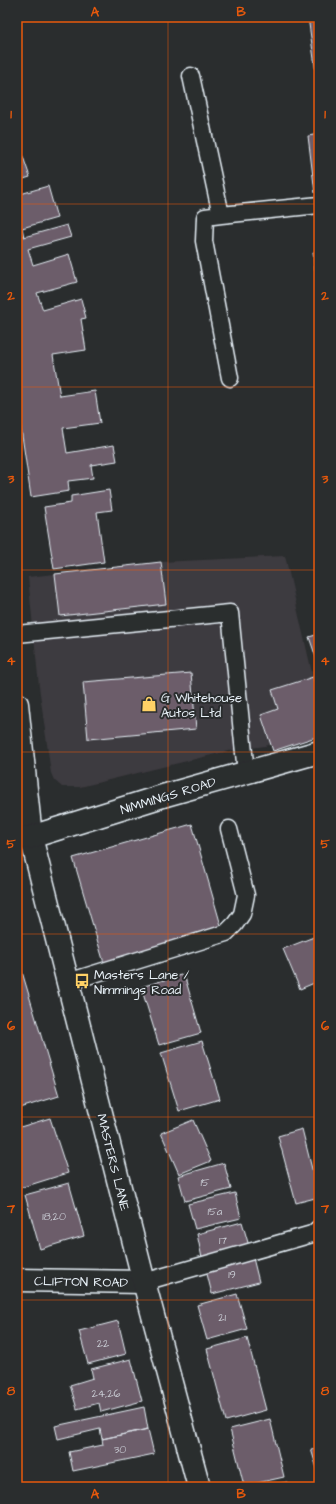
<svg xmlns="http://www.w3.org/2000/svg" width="336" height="1504" viewBox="0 0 336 1504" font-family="'Architects Daughter',sans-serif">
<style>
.built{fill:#3e3b40}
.building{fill:#6c5d6a;stroke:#e8f1f8}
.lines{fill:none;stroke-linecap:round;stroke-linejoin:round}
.service-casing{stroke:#e8f1f8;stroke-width:19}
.minor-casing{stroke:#e8f1f8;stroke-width:25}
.tertiary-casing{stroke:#e8f1f8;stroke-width:25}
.secondary-casing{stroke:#e8f1f8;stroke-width:25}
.service{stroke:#2a2d2e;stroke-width:16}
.minor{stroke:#2a2d2e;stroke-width:22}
.tertiary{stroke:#2a2d2e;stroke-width:22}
.secondary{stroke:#2a2d2e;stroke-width:22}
.grid{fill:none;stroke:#e8590c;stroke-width:1;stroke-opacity:0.55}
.labels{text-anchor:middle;stroke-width:4;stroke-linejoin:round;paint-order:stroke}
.number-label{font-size:11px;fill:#c9ccd4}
.poi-label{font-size:13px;fill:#e8f1f8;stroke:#2a2d2e;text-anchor:start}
.street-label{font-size:13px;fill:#e8f1f8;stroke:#2a2d2e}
.neatline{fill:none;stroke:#e8590c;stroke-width:1.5}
.grid-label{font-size:13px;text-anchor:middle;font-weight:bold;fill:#e8590c}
</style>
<rect width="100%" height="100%" fill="#2a2d2e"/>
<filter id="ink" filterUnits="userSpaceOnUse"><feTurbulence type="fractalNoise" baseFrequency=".025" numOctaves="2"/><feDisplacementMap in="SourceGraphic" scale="8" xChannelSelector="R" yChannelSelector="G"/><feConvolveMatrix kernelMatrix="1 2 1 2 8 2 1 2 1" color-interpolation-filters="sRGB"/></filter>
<g filter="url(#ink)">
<path class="built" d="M 285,556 L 313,677 L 319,697 L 319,729 L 265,746 L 228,751 L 80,787 L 62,787 L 54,780 L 51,773 L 39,686 L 28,577 L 161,562 Z"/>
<path class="building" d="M 308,17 L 319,17 L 319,94 Z
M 319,134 L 319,193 L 315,193 L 308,136 Z
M 20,148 L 30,177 L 17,181 L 17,149 Z
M 48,186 L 57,218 L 22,228 L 24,237 L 67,225 L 71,237 L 28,249 L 33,265 L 69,254 L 77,282 L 37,293 L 43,310 L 81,299 L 86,318 L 81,319 L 86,350 L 53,355 L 60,396 L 95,391 L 100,423 L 63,428 L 67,453 L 114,445 L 117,461 L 91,465 L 93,478 L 68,481 L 69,491 L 31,497 L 17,401 L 17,195 Z
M 313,252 L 319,252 L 319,270 L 315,270 Z
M 109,490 L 112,510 L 97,512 L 104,562 L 54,569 L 44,507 L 71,503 L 71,496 Z
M 161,562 L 166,604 L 60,616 L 55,574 Z
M 319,634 L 319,666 L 309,637 Z
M 191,673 L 196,729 L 88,739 L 83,682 Z
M 319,675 L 319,697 L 313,677 Z
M 313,677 L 319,697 L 319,736 L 273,751 L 261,715 L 278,709 L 272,690 Z
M 192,824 L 222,929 L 104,963 L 73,858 Z
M 319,935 L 319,981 L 300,989 L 283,949 Z
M 17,955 L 59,1096 L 17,1109 Z
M 184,974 L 201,1033 L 159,1045 L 141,987 Z
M 202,1041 L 220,1099 L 179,1111 L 161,1053 Z
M 50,1118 L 68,1173 L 17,1189 L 17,1128 Z
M 193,1120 L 211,1161 L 179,1174 L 161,1133 Z
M 302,1129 L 319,1197 L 296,1203 L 278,1136 Z
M 224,1163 L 231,1189 L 185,1201 L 178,1176 Z
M 69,1183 L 84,1236 L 40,1249 L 25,1195 Z
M 235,1193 L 241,1218 L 195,1229 L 188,1204 Z
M 242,1222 L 249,1246 L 202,1258 L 197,1234 Z
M 252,1254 L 259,1282 L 212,1294 L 205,1266 Z
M 237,1294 L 247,1329 L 207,1340 L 197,1305 Z
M 118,1321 L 126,1354 L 88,1364 L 79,1331 Z
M 247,1338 L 266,1410 L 226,1421 L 207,1349 Z
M 131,1359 L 142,1401 L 101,1412 L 99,1403 L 77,1409 L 70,1385 L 93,1378 L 91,1369 Z
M 144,1407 L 148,1429 L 102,1439 L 100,1429 L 58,1439 L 55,1426 Z
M 270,1419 L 284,1477 L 244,1486 L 230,1429 Z
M 148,1429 L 154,1454 L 73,1471 L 69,1452 L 103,1445 L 102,1439 Z
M 319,1448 L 319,1475 L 311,1449 Z
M 287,1482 L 288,1487 L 263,1487 Z"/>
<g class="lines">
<defs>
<path id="service" d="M 191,76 L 221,215 L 205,217 L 204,241 L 230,378
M 221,215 L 319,205
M 17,634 L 230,613 L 246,773
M 68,982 L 226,933 L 235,924 L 242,914 L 246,895 L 229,829
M 144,1282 L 312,1234 L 319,1228"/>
<path id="minor" d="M 17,704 L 31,837
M 17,1280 L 144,1282"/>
<path id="tertiary" d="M 31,837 L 144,1282 L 199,1487"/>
<path id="secondary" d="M 17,839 L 31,837 L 166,795 L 319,752"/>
</defs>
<use href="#service" class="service-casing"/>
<use href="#minor" class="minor-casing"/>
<use href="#tertiary" class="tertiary-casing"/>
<use href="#secondary" class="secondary-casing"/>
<use href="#service" class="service"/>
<use href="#minor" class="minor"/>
<use href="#tertiary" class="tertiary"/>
<use href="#secondary" class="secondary"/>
</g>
</g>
<path class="grid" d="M 168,17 L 168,1487M 17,204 L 319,204M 17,387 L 319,387M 17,570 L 319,570M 17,752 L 319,752M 17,934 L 319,934M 17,1117 L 319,1117M 17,1300 L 319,1300"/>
<defs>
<symbol id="shop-bare" viewBox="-9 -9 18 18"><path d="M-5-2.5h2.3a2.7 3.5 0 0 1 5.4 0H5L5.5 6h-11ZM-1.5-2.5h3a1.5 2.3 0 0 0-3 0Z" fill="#ffd166" stroke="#2a2d2e" stroke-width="2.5" paint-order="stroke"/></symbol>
<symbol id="bus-bare" viewBox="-9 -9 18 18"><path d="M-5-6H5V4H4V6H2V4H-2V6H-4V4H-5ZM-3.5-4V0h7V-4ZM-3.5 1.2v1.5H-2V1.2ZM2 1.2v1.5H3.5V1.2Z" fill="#ffd166" stroke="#2a2d2e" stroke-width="2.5" paint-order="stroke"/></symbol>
</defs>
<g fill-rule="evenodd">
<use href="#shop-bare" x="138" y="693" width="22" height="22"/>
<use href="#bus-bare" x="71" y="970" width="22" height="22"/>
</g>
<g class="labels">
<g class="number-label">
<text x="205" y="1186">15</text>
<text x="215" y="1215">15a</text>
<text x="54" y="1220">18,20</text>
<text x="223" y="1244">17</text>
<text x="232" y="1278">19</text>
<text x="222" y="1321">21</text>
<text x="103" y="1347">22</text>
<text x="106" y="1397">24,26</text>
<text x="120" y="1453">30</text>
</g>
<g class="poi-label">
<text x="161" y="702">G Whitehouse<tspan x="161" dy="15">Autos Ltd</tspan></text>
<text x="94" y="979">Masters Lane /<tspan x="94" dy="15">Nimmings Road</tspan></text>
</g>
<g class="street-label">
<text transform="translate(168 795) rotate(-17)" y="5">NIMMINGS ROAD</text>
<text transform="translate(114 1162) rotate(76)" y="5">MASTERS LANE</text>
<text transform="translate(81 1281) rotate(1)" y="5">CLIFTON ROAD</text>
</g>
</g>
<rect width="336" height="1504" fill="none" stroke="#2a2d2e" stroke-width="44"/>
<rect x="22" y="22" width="292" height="1460" class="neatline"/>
<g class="grid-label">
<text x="95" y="16">A</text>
<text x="241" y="16">B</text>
<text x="11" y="118">1</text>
<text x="325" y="118">1</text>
<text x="11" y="300">2</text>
<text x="325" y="300">2</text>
<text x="11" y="483">3</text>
<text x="325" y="483">3</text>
<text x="11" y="665">4</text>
<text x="325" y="665">4</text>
<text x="11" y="848">5</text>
<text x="325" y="848">5</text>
<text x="11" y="1030">6</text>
<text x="325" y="1030">6</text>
<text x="11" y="1213">7</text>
<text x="325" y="1213">7</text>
<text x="11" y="1395">8</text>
<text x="325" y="1395">8</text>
<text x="95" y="1498">A</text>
<text x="241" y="1498">B</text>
</g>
</svg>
